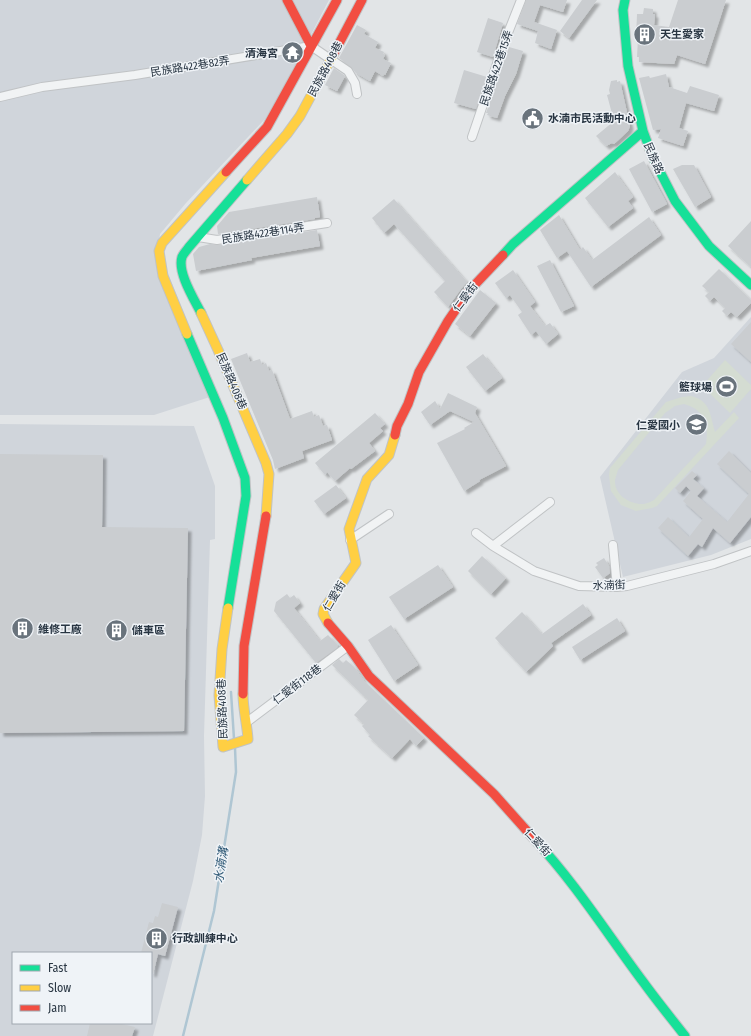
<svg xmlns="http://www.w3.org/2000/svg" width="751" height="1036" viewBox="0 0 751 1036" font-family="'Fira Sans Condensed','Noto Sans TC',sans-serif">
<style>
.built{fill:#d0d5db;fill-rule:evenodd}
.green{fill:#d4dcd2;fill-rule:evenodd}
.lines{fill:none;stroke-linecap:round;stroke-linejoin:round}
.stream{stroke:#afc6d3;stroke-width:2.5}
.building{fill:#cacdd0;filter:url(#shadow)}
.street-casing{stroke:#c0c3c5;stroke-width:10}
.fast-casing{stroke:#c0c3c5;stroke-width:11}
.slow-casing{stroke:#c0c3c5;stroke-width:11}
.jam-casing{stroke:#c0c3c5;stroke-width:11}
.street{stroke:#f1f3f4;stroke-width:8}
.fast{stroke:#16e098;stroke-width:9}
.slow{stroke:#ffcf43;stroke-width:9}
.jam{stroke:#f24e42;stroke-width:9}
.labels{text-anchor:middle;stroke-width:3;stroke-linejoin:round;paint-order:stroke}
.poi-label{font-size:11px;font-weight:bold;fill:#283542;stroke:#eff3f7;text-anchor:start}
.street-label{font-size:11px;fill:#283542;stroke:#eff3f7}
.water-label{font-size:12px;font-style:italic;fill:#305a77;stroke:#eff3f7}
</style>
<defs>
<filter id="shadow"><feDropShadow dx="3.5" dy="3.5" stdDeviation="1" flood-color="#0004"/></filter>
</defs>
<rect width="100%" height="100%" fill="#e2e5e7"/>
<path class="built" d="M 0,0 L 329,0 L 281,92 L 265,119 L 186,203 L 160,234 L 158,248 L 216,395 L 154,415 L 0,415 Z
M 751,317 L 751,539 L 711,555 L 623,577 L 600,477 L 682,372 L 714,358 Z
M 0,424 L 194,426 L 215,486 L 215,539 L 210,540 L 204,736 L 205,796 L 202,835 L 193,881 L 153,1036 L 0,1036 ZM 13,953 L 151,953 L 151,1023 L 13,1023 Z"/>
<path class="green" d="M 725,360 L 751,385 L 751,389 L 730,413 L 702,386 Z
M 691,396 C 711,401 710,415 715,432 L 734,412 L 739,418 L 657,506 L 652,508 L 636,511 L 621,505 L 611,491 L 609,475 L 610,468 L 666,402 L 682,397 ZM 684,404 C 705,410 709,424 706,444 L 654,500 C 651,502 647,503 644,504 C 630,505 614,495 615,480 C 616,476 617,473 618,470 L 665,413 L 675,406 Z"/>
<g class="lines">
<path class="stream" d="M 231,692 L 234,739
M 183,1036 L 214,911 L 236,772 L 235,748"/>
</g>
<path class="building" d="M 526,0 L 567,0 L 563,12 L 540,5 L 534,22 L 557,30 L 551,49 L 535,43 L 538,31 L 517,24 Z
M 582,0 L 597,0 L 569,38 L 560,31 Z
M 678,0 L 726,0 L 705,64 L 677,55 L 674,64 L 639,62 L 639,57 L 637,57 L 638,38 L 636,38 L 637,14 L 643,14 L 644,8 L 653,9 L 653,14 L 655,14 L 654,25 L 669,27 Z
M 488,18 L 503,23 L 493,57 L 477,52 Z
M 357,25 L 366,30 L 364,34 L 378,42 L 375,48 L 384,52 L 383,54 L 385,55 L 383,59 L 391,63 L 385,75 L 384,74 L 383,76 L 375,71 L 370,81 L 356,73 L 351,67 L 339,58 Z
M 509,47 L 523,51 L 516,74 L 505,96 L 497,118 L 487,115 L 488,113 L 486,113 Z
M 334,68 L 345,76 L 337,91 L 325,85 Z
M 464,70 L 487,77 L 476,109 L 454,103 Z
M 666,74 L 669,87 L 687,93 L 690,86 L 719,95 L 714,111 L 686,103 L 679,128 L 688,131 L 683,146 L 658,138 L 661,129 L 653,130 L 639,78 L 649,76 L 650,78 Z
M 617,80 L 617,82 L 620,81 L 630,126 L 628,131 L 614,144 L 612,143 L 606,146 L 596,136 L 614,121 L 607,95 L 610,94 L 609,90 L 611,81 Z
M 644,161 L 667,204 L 652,212 L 629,169 Z
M 682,165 L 694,165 L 711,197 L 695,207 L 673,169 Z
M 615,172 L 633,197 L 628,201 L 633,208 L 608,227 L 585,198 Z
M 317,197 L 320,217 L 315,218 L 315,219 L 218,234 L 217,226 L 229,212 Z
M 394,199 L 467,282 L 461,289 L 448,307 L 434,292 L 445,281 L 394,224 L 384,233 L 372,218 Z
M 559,215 L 580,250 L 583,247 L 592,260 L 649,217 L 661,235 L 591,287 L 567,251 L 557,258 L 540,230 Z
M 751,221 L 751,267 L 728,246 Z
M 317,230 L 320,246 L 251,258 L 252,260 L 196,271 L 193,254 L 199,247 L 210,244 L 218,245 Z
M 550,260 L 574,306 L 561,312 L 537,266 Z
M 719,269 L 751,300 L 751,303 L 737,317 L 731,312 L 727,316 L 722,311 L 725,308 L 714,297 L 710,301 L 705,296 L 709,292 L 702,286 Z
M 513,270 L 535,302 L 530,306 L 545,326 L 550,323 L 558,334 L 546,344 L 536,331 L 531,335 L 518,315 L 522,312 L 510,295 L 506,298 L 495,283 Z
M 480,290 L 496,303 L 470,336 L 455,324 Z
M 751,322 L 751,362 L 731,344 Z
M 247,353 L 250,362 L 260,359 L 262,365 L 266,363 L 269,371 L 272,370 L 290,419 L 312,411 L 314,417 L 319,415 L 323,426 L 327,425 L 332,440 L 302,451 L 304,458 L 275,469 L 273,460 L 231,359 Z
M 483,354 L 502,378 L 485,391 L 466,367 Z
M 448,393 L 477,407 L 475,413 L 506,466 L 479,480 L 480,481 L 464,491 L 437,443 L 465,429 L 464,428 L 474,422 L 450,411 L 430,425 L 421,412 L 435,401 L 440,409 Z
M 375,413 L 385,424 L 380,428 L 383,431 L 369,443 L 375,451 L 351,469 L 350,468 L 335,481 L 327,472 L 325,475 L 315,463 Z
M 729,451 L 751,473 L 751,517 L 730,543 L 713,528 L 702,547 L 698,544 L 688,556 L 658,528 L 668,517 L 689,537 L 703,519 L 683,501 L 691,491 L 686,486 L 680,493 L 675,488 L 692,471 L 697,475 L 693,479 L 704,488 L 697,496 L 727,522 L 749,494 L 717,464 Z
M 0,454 L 103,455 L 102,527 L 188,528 L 184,731 L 0,733 Z
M 336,485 L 346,498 L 324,514 L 314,501 Z
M 482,556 L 506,578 L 491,594 L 468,571 Z
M 604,558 L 609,566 L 610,573 L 603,578 L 595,567 L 598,565 L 596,563 Z
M 438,565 L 453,587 L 404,619 L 389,597 Z
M 287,594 L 290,598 L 294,595 L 300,603 L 294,608 L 320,641 L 328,635 L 338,645 L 337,648 L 316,663 L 274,611 L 276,602 Z
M 583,604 L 591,615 L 551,643 L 553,646 L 526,672 L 495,638 L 522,612 L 542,634 Z
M 617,618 L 625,631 L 580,660 L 572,647 Z
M 391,625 L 418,665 L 394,681 L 368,640 Z
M 339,659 L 343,663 L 346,660 L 354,667 L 364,681 L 424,738 L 416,746 L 410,739 L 392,758 L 368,736 L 370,735 L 362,726 L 364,724 L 354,715 L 368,700 L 332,665 Z
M 162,903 L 178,907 L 165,956 L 158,954 L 153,974 L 151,973 L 151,953 L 141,953 L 149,922 L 153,923 L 155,916 L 158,917 Z
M 90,1023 L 117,1023 L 135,1027 L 132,1036 L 87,1036 Z"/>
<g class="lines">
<defs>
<path id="street" d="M 0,97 L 42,87 L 135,75 L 311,46 L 348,71 L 355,83 L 357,94
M 472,137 L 504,43 L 521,0
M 198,237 L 217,240 L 327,223
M 476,533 L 493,546 L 534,571 L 579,586 L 617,587 L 627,586 L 714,564 L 751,551
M 350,540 L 389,514
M 613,545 L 617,587
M 493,546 L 550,502
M 247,722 L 348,646"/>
<path id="fast" d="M 625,0 L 623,10 L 628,66 L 643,131 L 653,158 L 675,201 L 709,246 L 751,285
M 503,255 L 513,244 L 643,131
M 201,313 C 194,299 177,272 182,257 C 183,254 187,250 189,247 L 247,180
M 187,334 L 223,418 L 245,478 L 246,496 L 228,608
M 535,840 C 576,884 608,935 644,983 C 657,1001 671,1018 685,1036"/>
<path id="slow" d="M 247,180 L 287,134 L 300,116 L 333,55
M 201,313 L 218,350 L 266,463 L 269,474 L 266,516
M 187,334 L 163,276 L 159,251 L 162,243 L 226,172
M 228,608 L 222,649 L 219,695 L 223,747 L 248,739 C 247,724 243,709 243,694
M 328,623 L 323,614 L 324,609 L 356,563 L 349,529 L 367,479 L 389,455 L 395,435"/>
<path id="jam" d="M 287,0 L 311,46
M 333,55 L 362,0
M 226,172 L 267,127 L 337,0
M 395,435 L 397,426 L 408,404 L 419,372 L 448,321 L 467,293 L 503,255
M 328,623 L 348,646 L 369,676 L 494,794 L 535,840
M 243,694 L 244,646 L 266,516"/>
</defs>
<use href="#street" class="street-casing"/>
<use href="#fast" class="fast-casing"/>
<use href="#slow" class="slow-casing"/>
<use href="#jam" class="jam-casing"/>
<use href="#street" class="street"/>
<use href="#fast" class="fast"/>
<use href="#slow" class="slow"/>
<use href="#jam" class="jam"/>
</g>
<defs>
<symbol id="building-disc" viewBox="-11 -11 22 22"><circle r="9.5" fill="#69737c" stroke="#eff3f7"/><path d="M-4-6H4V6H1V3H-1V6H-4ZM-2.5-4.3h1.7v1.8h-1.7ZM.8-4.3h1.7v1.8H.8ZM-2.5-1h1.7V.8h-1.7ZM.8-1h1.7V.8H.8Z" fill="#fff"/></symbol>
<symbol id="temple-disc" viewBox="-11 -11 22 22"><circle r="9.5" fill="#69737c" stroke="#eff3f7"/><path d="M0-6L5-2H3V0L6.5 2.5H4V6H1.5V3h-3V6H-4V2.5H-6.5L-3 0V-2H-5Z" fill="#fff"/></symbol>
<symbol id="civic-disc" viewBox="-11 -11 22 22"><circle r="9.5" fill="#69737c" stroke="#eff3f7"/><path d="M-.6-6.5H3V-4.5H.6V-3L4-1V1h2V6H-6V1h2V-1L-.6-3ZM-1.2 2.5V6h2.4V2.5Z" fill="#fff"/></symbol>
<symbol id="stadium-disc" viewBox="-11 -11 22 22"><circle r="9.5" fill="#69737c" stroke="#eff3f7"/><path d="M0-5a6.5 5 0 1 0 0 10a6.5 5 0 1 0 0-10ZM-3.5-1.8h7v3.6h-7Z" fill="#fff"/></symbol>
<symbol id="school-disc" viewBox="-11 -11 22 22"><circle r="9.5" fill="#69737c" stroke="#eff3f7"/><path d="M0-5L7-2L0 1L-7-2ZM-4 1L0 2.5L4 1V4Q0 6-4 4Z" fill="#fff"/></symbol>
</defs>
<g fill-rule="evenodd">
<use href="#building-disc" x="632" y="22" width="25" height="25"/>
<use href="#temple-disc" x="280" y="40" width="25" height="25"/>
<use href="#civic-disc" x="520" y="106" width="25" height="25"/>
<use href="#stadium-disc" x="714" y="374" width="25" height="25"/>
<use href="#school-disc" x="684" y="412" width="25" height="25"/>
<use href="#building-disc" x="10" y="616" width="25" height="25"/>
<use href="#building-disc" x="104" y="618" width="25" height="25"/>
<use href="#building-disc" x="144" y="926" width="25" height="25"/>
</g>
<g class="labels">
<g class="poi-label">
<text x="660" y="38">天生愛家</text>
<text x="278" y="57" text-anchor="end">清海宮</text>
<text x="548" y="122">水湳市民活動中心</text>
<text x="712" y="391" text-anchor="end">籃球場</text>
<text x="680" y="429" text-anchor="end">仁愛國小</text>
<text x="38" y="633">維修工廠</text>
<text x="132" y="634">儲車區</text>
<text x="172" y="942">行政訓練中心</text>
</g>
<g class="street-label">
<text transform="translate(190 66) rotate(-9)" y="4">民族路422巷82弄</text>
<text transform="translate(496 68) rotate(-71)" y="4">民族路422巷15弄</text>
<text transform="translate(325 69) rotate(-62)" y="4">民族路408巷</text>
<text transform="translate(654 158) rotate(66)" y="4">民族路</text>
<text transform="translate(263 233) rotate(-9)" y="4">民族路422巷114弄</text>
<text transform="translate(465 297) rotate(-53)" y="4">仁愛街</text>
<text transform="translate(232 381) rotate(67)" y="4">民族路408巷</text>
<text transform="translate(609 585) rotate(-2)" y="4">水湳街</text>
<text transform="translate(334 596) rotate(-59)" y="4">仁愛街</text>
<text transform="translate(297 684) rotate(-37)" y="4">仁愛街118巷</text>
<text transform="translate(222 709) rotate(-92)" y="4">民族路408巷</text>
<text transform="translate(538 842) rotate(47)" y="4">仁愛街</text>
</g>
<g class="water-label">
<text transform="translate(221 865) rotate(-81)" y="4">水湳溝</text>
</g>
</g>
<rect x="12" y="952" width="140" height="72" fill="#eff3f7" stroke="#9fa7af"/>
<rect x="20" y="965" width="20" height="6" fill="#16e098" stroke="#9fa7af"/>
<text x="48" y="972" font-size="12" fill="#283542">Fast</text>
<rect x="20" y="985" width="20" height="6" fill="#ffcf43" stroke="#9fa7af"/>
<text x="48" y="992" font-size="12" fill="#283542">Slow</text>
<rect x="20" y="1005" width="20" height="6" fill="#f24e42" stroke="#9fa7af"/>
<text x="48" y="1012" font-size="12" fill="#283542">Jam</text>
</svg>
